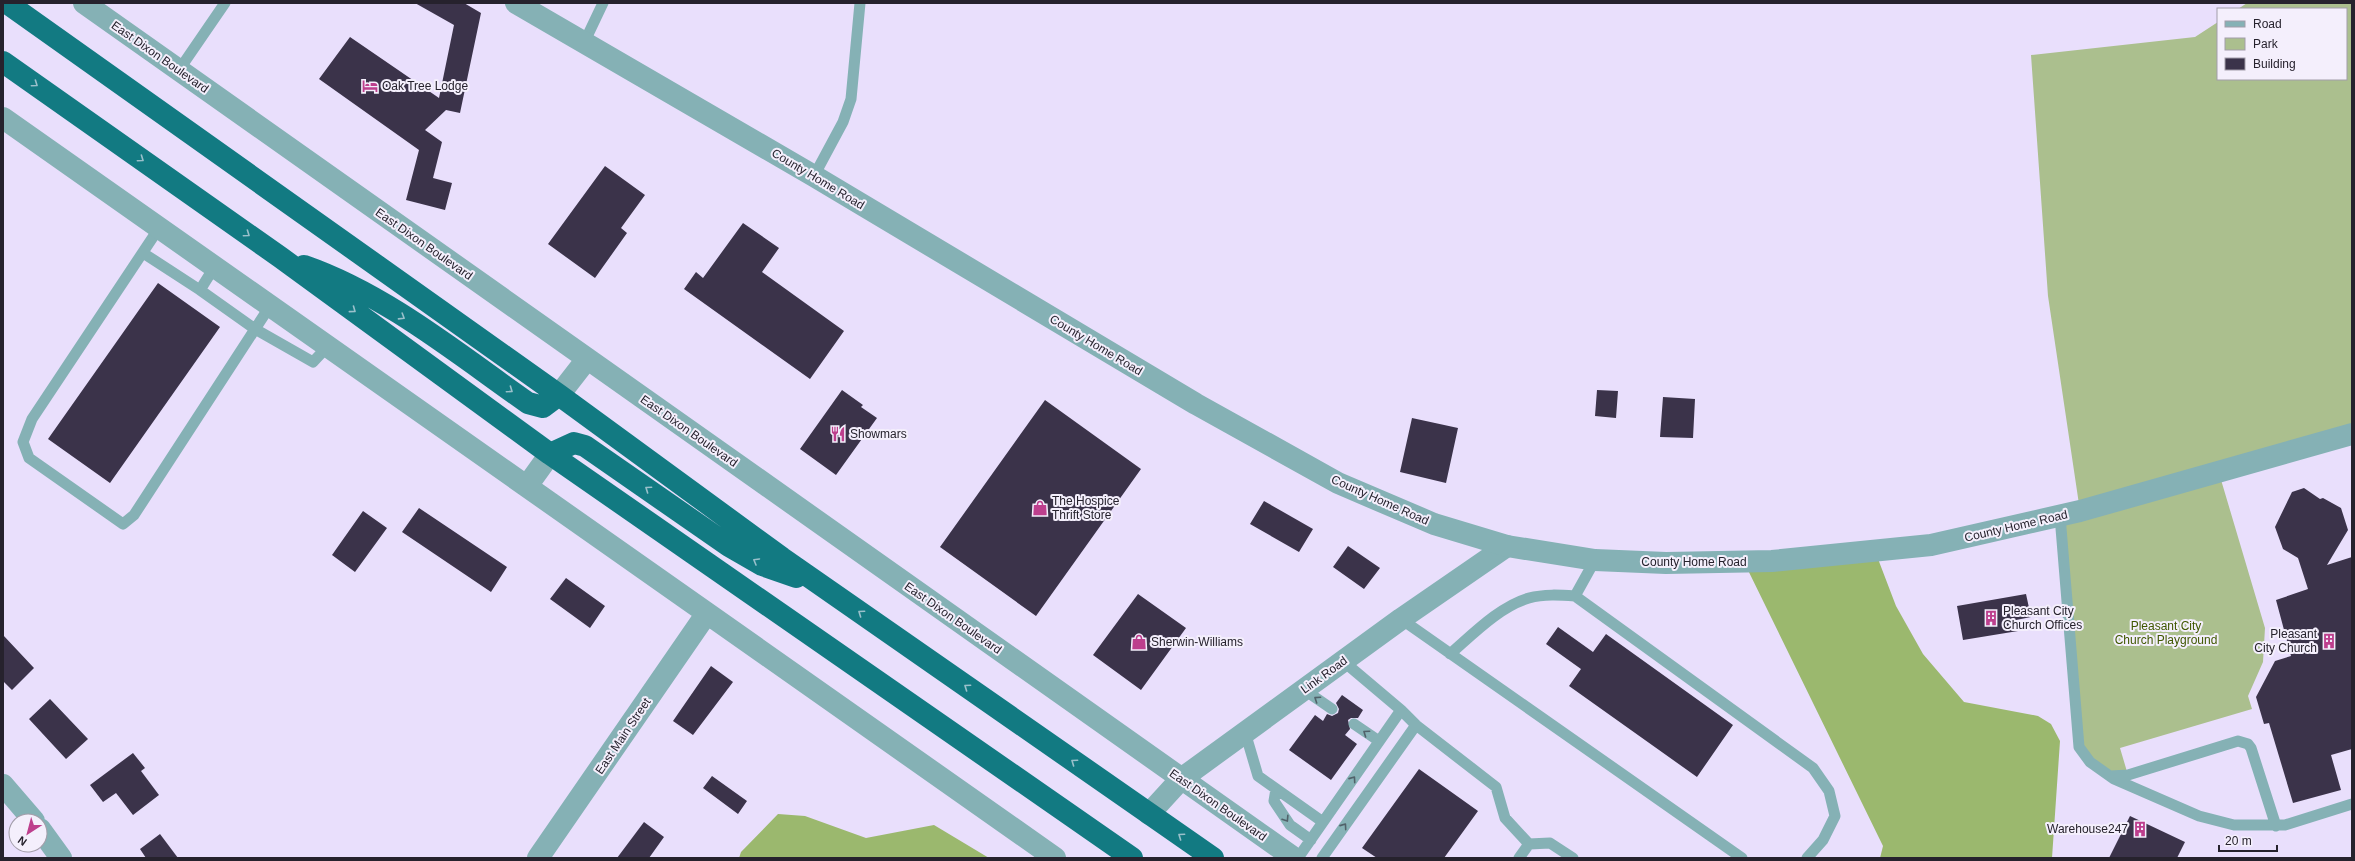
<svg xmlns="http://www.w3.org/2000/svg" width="2355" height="861" viewBox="0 0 2355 861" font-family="Arial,sans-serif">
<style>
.green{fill:#abbf8e}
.forest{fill:#9bb86e}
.building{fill:#3b334a}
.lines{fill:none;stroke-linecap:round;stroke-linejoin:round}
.service{stroke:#85b1b5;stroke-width:11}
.minor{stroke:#85b1b5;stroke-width:22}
.tertiary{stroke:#85b1b5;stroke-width:22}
.trunk{stroke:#127a82;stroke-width:22}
.oneway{stroke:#9ac0cb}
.oneway2{stroke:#51626a}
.labels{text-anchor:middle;stroke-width:4;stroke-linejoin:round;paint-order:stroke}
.street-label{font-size:12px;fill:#26222d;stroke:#f4effc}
.poi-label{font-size:12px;fill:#26222d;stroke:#f4effc;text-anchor:start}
.park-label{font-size:12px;fill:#405802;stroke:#f4effc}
</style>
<rect width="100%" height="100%" fill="#e9dffc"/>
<path class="green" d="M 2247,3 L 2352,3 L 2352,434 L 2219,473 L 2265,628 L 2263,662 L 2248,696 L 2252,709 L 2120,748 L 2128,775 L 2110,776 L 2084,756 L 2060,516 L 2080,511 L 2048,296 L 2031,55 L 2195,37 L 2218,22 L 2218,79 L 2346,79 L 2346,9 L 2238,9 Z"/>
<path class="forest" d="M 1875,551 L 1896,606 L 1923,654 L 1964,702 L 2038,716 L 2051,724 L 2060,741 L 2052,858 L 1880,858 L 1883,846 L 1744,562 Z
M 778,814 L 805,816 L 866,838 L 934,825 L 989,858 L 739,858 L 741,852 Z"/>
<path class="building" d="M 415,3 L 464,3 L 481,13 L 460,113 L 446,110 L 425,130 L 442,142 L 433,178 L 452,183 L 445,210 L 406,200 L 419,150 L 319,79 L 350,37 L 439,98 L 454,25 Z
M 605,166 L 645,195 L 621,228 L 627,233 L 595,278 L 548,244 Z
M 743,223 L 779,248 L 762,272 L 844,331 L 810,379 L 684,289 L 696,272 L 703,278 Z
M 158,283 L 220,327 L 110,483 L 48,439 Z
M 842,390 L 863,405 L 861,407 L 877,418 L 836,475 L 800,449 Z
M 1597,390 L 1618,391 L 1616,418 L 1595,416 Z
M 1663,397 L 1695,399 L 1693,438 L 1660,437 Z
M 1045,400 L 1141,469 L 1036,616 L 940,547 Z
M 1412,418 L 1458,428 L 1446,483 L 1400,472 Z
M 2304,488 L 2320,499 L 2323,498 L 2341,508 L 2348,530 L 2327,565 L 2352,557 L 2352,749 L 2331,755 L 2341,790 L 2293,803 L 2269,723 L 2264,724 L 2256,697 L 2275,661 L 2291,656 L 2276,600 L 2308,589 L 2298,558 L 2283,549 L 2275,527 L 2292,492 Z
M 1264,501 L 1313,529 L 1299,552 L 1250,524 Z
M 419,508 L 507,567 L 491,592 L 402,532 Z
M 363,511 L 387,528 L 355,572 L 332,555 Z
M 1348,546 L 1380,568 L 1364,589 L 1333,567 Z
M 566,578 L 605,606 L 590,628 L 550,599 Z
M 1138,594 L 1186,628 L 1141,690 L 1093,655 Z
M 2026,594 L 2031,617 L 2016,620 L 2018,631 L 1963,640 L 1957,606 Z
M 1558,627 L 1593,652 L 1606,634 L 1733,725 L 1697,777 L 1569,686 L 1581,669 L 1546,644 Z
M 3,635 L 34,668 L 12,690 L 3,681 Z
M 711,666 L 733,682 L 693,735 L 673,721 Z
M 1342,695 L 1363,710 L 1358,718 L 1351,718 L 1348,720 L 1350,729 L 1345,735 L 1357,744 L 1331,780 L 1289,750 L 1315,715 L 1323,721 L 1327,714 L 1332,716 L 1338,713 L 1339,709 L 1336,703 Z
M 50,699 L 88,739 L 66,759 L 29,719 Z
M 133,753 L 145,768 L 141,771 L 159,795 L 133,815 L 116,793 L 103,802 L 90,785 Z
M 1419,769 L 1478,811 L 1444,858 L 1377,858 L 1362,848 Z
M 712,776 L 747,801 L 738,814 L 703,788 Z
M 2130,816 L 2185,842 L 2177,858 L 2109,858 Z
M 644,822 L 664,837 L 649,858 L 617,858 Z
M 160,834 L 178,858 L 146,858 L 140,849 Z"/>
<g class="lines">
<path class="service" d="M 584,43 L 603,3
M 179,70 L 225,3
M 814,176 L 843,122 L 851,99 L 860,3
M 159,228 L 32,419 L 23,442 L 29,458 L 123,524 L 134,515 L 270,306
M 143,253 L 200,290 L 215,266
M 200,290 L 255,329 L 313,362 L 328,346
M 2060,516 L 2079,747 L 2090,762 L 2114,779 L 2199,816 L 2234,825 L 2285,825 L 2352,804
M 1575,596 L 1595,560
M 1401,619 L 1742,858
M 1450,654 C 1472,635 1500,606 1529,598 C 1544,594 1560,595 1575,596 L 1813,768 L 1829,791 L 1835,816 L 1823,840 L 1807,858
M 1343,661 L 1401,710 L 1416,725 L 1496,787 L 1505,818 L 1529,844
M 1303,689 L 1332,709
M 1354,724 L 1379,741
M 1245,732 L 1258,776 L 1323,822
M 2111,776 L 2128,775 L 2238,741 L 2248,744 L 2251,748 L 2276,826
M 1276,789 L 1274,801 L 1290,825 L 1311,840
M 1298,858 L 1401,710
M 1322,858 L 1416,725
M 1519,858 L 1529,844 L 1550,843 L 1573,858"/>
<path class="minor" d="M 84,3 L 1294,858
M 3,118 L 1055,858
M 559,395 L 587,359
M 527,486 L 550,454
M 3,785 L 34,821
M 1149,814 L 1181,779 L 1401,619 L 1507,546
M 40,829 L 61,858
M 538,858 L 707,613"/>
<path class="tertiary" d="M 516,3 L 814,176 L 1196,404 L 1338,483 L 1434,524 L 1507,546 L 1595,560 L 1666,563 L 1772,561 L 1931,545 L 2080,511 L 2352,434"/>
<path class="trunk" d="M 7,3 L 559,395 L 782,558 L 1213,858
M 3,62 L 280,257 L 550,454 L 1132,858
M 304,266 C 385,294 458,354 528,403 L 543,407 L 559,395
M 550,454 L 574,443 L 585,446 L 729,546 L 762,565 L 796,577"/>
</g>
<defs><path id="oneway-chevron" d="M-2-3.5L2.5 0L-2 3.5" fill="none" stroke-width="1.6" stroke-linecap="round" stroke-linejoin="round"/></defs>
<g class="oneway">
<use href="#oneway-chevron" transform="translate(35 84) rotate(35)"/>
<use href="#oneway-chevron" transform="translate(141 159) rotate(35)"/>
<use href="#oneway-chevron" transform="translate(247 234) rotate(35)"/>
<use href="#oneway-chevron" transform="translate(353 310) rotate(36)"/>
<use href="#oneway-chevron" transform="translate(402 317) rotate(32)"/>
<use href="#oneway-chevron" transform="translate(510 390) rotate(35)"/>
<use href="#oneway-chevron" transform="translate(648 489) rotate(-145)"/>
<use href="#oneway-chevron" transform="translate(756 561) rotate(-150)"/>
<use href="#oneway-chevron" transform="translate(861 613) rotate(-145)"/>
<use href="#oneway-chevron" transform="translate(967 687) rotate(-145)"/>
<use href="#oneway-chevron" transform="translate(1074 762) rotate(-145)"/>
<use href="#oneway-chevron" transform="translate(1181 836) rotate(-145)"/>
</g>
<g class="oneway2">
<use href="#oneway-chevron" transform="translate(1317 699) rotate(-146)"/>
<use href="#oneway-chevron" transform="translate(1366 733) rotate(-145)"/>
<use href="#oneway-chevron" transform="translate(1353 779) rotate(-55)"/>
<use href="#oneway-chevron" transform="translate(1286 819) rotate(57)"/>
<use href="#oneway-chevron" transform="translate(1344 826) rotate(-55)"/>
</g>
<defs>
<symbol id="hotel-bare" viewBox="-9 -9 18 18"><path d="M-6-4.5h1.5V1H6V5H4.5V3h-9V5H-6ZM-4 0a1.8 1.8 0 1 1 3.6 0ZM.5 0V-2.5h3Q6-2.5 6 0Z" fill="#bd3f8d" stroke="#f4effc" stroke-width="2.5" paint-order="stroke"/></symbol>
<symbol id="restaurant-bare" viewBox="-9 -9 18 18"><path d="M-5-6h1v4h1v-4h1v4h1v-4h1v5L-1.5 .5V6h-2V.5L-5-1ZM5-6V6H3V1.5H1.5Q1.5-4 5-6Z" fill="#bd3f8d" stroke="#f4effc" stroke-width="2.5" paint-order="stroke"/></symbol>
<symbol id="shop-bare" viewBox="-9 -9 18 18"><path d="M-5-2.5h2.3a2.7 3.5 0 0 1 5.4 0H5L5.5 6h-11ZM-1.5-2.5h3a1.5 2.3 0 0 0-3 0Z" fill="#bd3f8d" stroke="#f4effc" stroke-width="2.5" paint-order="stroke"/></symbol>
<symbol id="building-bare" viewBox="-9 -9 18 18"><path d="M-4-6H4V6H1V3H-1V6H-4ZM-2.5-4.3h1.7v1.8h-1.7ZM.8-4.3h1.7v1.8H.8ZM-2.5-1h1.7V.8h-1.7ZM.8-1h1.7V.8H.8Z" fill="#bd3f8d" stroke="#f4effc" stroke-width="2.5" paint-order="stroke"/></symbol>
</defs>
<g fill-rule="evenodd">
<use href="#hotel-bare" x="359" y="75" width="22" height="22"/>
<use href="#restaurant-bare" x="827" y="423" width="22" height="22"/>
<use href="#shop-bare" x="1029" y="497" width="22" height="22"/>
<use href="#building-bare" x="1980" y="607" width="22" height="22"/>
<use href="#building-bare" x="2318" y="630" width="22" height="22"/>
<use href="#shop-bare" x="1128" y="631" width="22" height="22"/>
<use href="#building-bare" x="2129" y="818" width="22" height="22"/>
</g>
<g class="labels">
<g class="street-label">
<text transform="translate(160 57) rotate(35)" y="4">East Dixon Boulevard</text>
<text transform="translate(818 179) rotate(31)" y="4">County Home Road</text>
<text transform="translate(424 244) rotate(35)" y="4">East Dixon Boulevard</text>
<text transform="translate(1096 345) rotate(31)" y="4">County Home Road</text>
<text transform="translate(689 431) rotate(35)" y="4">East Dixon Boulevard</text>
<text transform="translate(1380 500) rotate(24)" y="4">County Home Road</text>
<text transform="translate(2016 526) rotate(-13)" y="4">County Home Road</text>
<text x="1694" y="566">County Home Road</text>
<text transform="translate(953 618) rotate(35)" y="4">East Dixon Boulevard</text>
<text transform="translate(1324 675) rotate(-36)" y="4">Link Road</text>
<text transform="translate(623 736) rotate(-56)" y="4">East Main Street</text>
<text transform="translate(1218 805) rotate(35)" y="4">East Dixon Boulevard</text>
</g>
<g class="poi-label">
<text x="382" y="90">Oak Tree Lodge</text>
<text x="850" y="438">Showmars</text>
<text x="1052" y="505">The Hospice<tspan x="1052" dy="14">Thrift Store</tspan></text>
<text x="2003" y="615">Pleasant City<tspan x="2003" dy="14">Church Offices</tspan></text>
<text x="2317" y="638" text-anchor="end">Pleasant<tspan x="2317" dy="14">City Church</tspan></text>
<text x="1151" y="646">Sherwin-Williams</text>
<text x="2128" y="833" text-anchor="end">Warehouse247</text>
</g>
<g class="park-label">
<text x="2166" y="630">Pleasant City<tspan x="2166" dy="14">Church Playground</tspan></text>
</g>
</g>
<rect width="2355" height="861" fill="none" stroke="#26222d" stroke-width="8"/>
<rect x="2217" y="8" width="130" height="72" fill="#f4effc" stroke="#a29da9"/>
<rect x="2225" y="21" width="20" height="6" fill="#85b1b5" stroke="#a29da9"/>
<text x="2253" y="28" font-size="12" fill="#26222d">Road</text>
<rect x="2225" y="38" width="20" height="12" fill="#abbf8e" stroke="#a29da9"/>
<text x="2253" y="48" font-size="12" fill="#26222d">Park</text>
<rect x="2225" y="58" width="20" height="12" fill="#3b334a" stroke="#a29da9"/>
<text x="2253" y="68" font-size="12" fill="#26222d">Building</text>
<g transform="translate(28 833) rotate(216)"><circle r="19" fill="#f4effc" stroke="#a29da9"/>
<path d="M0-3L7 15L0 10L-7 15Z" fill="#bd3f8d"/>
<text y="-6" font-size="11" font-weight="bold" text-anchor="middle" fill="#26222d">N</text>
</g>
<path d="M2219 845v6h58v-6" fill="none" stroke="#26222d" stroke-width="2"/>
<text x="2225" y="845" font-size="12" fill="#26222d" stroke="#f4effc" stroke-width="3" paint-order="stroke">20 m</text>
</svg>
